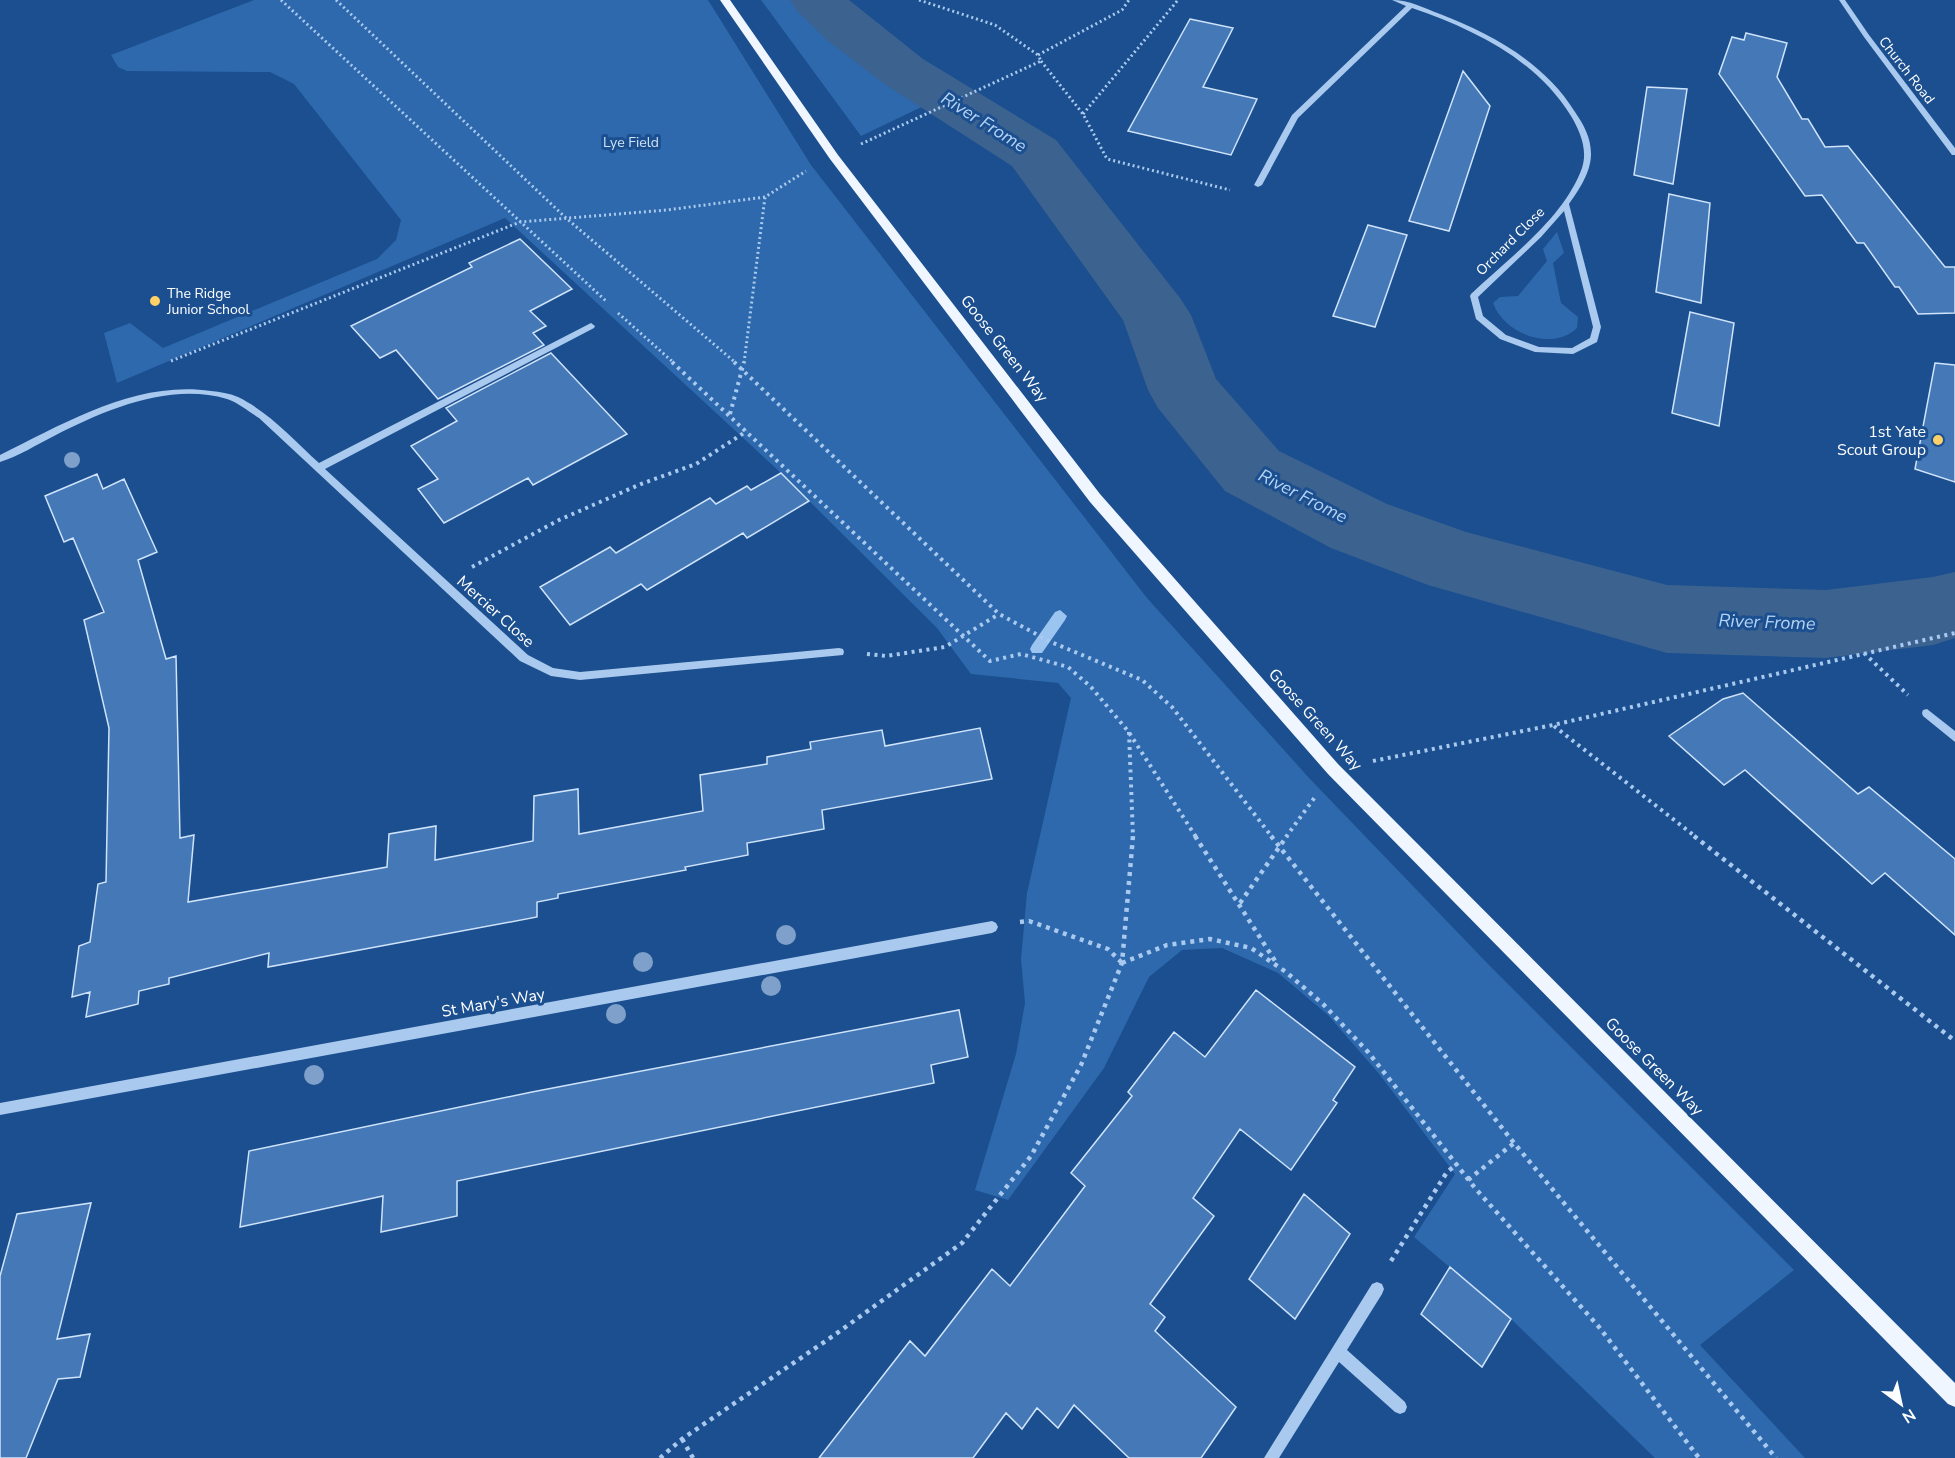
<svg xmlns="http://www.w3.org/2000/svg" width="1955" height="1458" viewBox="0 0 1955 1458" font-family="'Nunito Sans',sans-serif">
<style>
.green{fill:#2e69ad}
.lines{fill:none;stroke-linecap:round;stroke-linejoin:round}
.stream{fill:#9cc4f0;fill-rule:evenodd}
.river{fill:#3c6290;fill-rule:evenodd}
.building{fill:#4478b7;stroke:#cfe3fa;stroke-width:1.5}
.path-far2{stroke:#a9c9ee;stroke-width:3;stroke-dasharray:2 3;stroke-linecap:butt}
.path-far1{stroke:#a9c9ee;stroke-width:4;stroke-dasharray:3 4.5;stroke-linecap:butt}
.path{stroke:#a9c9ee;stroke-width:4.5;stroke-dasharray:4 5;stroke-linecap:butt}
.minor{fill:#a9c9ee;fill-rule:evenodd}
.major{fill:#f0f6ff;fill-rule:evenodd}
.tree{fill:#7ea0ca}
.poi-dot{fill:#ffd166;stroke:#1b4f8f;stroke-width:2}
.labels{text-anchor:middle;stroke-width:6;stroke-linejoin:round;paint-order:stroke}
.far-street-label{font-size:14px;fill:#fff;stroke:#1b4f8f}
.far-park-label{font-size:14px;fill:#cfe3fa;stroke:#1b4f8f}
.far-poi-label{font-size:14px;fill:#fff;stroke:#1b4f8f;text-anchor:start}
.street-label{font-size:16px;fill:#fff;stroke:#1b4f8f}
.poi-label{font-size:16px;fill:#fff;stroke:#1b4f8f;text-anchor:end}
.water-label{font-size:18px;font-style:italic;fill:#b5d3f5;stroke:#1b4f8f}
</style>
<rect width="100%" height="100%" fill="#1b4f8f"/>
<path class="green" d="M 254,0 L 708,0 L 811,165 L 1147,598 L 1310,779 L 1489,965 L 1794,1270 L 1700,1345 L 1805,1458 L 1655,1458 L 1511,1319 L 1414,1237 L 1455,1174 L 1380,1075 L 1328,1015 L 1278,973 L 1222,948 L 1182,950 L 1149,977 L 1104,1068 L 1008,1200 L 975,1190 L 1016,1054 L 1025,1003 L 1021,959 L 1027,893 L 1071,698 L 1058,683 L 971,674 L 937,628 L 781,473 L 505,218 L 117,383 L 104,333 L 130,323 L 163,348 L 377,259 L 396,240 L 401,220 L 294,84 L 270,72 L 127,71 L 118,67 L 111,55 Z
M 761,0 L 817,0 L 813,5 L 874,61 L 932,102 L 861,136 Z
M 1557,232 L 1564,253 L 1553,263 L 1561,303 L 1578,317 L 1577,328 C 1552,352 1504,334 1493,303 L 1500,297 L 1518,296 L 1547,261 L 1543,249 Z"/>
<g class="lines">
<path class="stream" d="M 1060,610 L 1067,616 L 1065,620 L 1042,653 L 1032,653 L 1030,649 L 1032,645 L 1055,612 Z"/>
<path class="river" d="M 790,0 L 849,0 L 923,59 L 1056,140 L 1180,298 L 1191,315 L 1216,379 L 1279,451 L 1387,504 L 1466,532 L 1667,585 L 1826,590 L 1933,577 L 1955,572 L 1955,638 L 1933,645 L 1826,658 L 1667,653 L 1428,585 L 1331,548 L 1225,491 L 1158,408 L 1148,390 L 1123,320 L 1012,166 L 883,83 L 827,40 L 798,12 Z"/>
</g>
<path class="building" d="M 1190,19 L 1233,28 L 1203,87 L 1257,99 L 1231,155 L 1128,131 Z
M 1746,33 L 1787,43 L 1777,77 L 1802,119 L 1808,119 L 1825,147 L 1848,146 L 1945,267 L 1955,267 L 1955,313 L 1918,314 L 1899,287 L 1895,287 L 1864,243 L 1857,243 L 1822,195 L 1805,196 L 1719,74 L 1732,37 L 1744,40 Z
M 1463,71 L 1490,106 L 1449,231 L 1409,221 Z
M 1647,87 L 1687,89 L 1673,184 L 1634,175 Z
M 1669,194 L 1710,203 L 1701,303 L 1656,292 Z
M 1368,225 L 1407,235 L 1375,327 L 1333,316 Z
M 520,239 L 572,289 L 530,311 L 546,326 L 533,333 L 544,345 L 438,399 L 396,350 L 380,358 L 351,326 L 472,267 L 469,263 Z
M 1690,312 L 1734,323 L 1719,426 L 1672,413 Z
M 551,353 L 627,434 L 533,485 L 528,478 L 444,523 L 418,489 L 438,479 L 411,446 L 457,421 L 446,408 Z
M 1935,363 L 1955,365 L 1955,482 L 1915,469 Z
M 781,473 L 809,501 L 747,538 L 743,533 L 647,590 L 641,584 L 570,625 L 540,587 L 610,547 L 616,553 L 710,498 L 716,504 L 747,486 L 751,490 Z
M 97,474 L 103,489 L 124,479 L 157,552 L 138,560 L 166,659 L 176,656 L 180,838 L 194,835 L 188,902 L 387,867 L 389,834 L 436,826 L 435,860 L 533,841 L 534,796 L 578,789 L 579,834 L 703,811 L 700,775 L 767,764 L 767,757 L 811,749 L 810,742 L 882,730 L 885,746 L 980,728 L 992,779 L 822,810 L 824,829 L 747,843 L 748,855 L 685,867 L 686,870 L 558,894 L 558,898 L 537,902 L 537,917 L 268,967 L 269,953 L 169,978 L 169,984 L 139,991 L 138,1004 L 86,1017 L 90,992 L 72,997 L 79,946 L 90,942 L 98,884 L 106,882 L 109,728 L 84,620 L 104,612 L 73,538 L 64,542 L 45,496 Z
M 1743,693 L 1858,794 L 1869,787 L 1955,859 L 1955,935 L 1885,873 L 1872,884 L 1745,770 L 1724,785 L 1669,736 L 1723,699 Z
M 1256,990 L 1355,1067 L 1333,1100 L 1337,1103 L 1291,1170 L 1240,1129 L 1193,1198 L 1214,1216 L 1150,1304 L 1165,1317 L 1155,1331 L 1236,1407 L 1201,1458 L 1129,1458 L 1074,1405 L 1058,1428 L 1037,1408 L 1022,1429 L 1006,1413 L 973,1458 L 819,1458 L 910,1341 L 925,1356 L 992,1269 L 1010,1286 L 1085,1186 L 1071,1173 L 1132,1096 L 1128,1092 L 1174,1032 L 1205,1057 Z
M 959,1010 L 968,1057 L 931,1065 L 934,1083 L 457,1181 L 457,1216 L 381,1232 L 383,1196 L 240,1227 L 249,1151 L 532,1092 Z
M 1304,1194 L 1350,1234 L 1295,1319 L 1249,1279 Z
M 91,1203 L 57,1339 L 90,1334 L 80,1377 L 58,1379 L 26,1458 L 0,1458 L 0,1276 L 17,1214 Z
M 1450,1267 L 1511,1319 L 1482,1367 L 1421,1314 Z"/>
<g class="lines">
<path class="path-far2" d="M 281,0 L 606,301
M 336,0 L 566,218 L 736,363
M 919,0 L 995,25 L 1038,55
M 1041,61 L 1083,114 L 1107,159 L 1230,190
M 1083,114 L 1178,0
M 861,144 L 1041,61 L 1038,55 L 1122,10 L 1129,0
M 618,313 L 674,363
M 171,361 L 520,222 L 667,210 L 765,197 L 806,171
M 744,363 L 765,197"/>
<path class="path-far1" d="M 672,362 L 990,661 L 1021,654 L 1068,667 L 1091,687 L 1128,731 L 1196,837
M 734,362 L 999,614 L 1051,642 L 1142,680 L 1172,707 L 1272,837
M 730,414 L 744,362
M 472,567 L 559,520 L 641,484 L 696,464 L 747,431
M 1864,653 L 1908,695
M 867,654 L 886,656 L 945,647 L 999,614
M 1554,726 L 1696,837
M 1129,732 L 1133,837
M 1373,761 L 1553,725 L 1955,633
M 1286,837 L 1315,797"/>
<path class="path" d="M 1195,836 L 1277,964
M 1271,836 L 1514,1143 L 1776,1458
M 1694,836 L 1955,1041
M 1240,903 L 1287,836
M 1020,922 L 1029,921 L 1108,949 L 1122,963
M 1122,963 L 1167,945 L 1210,939 L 1251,948 L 1286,972 L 1324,1005 L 1368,1052 L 1475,1188 L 1599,1327 L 1699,1458
M 1468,1180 L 1514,1143
M 1391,1261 L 1447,1172 L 1457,1164
M 682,1439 L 693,1458
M 660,1458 L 682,1439 L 833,1336 L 962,1243 L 1031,1156 L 1081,1065 L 1122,963 L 1133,836"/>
<path class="minor" d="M 1392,0 C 1409,0 1424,8 1440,14 C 1492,34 1545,63 1575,112 C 1584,125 1591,138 1591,154 C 1591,172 1579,190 1569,204 L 1601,327 L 1597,342 L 1573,354 L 1535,352 L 1500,339 L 1476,319 L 1470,296 L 1471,294 C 1509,258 1564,218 1582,168 C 1588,150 1580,131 1571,116 C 1536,59 1473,29 1412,8 L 1298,118 L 1262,185 L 1258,187 L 1254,185 L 1292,115 L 1406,6 ZM 1564,211 L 1593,327 L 1590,338 L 1572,348 L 1539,347 L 1506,335 L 1483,316 L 1478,297 L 1541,237 Z
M 1839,0 L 1845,0 L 1869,35 L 1955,148 L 1955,155 L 1952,155 L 1864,37 Z
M 591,323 L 595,326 L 594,328 L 325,469 L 528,655 L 553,668 L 580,672 L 839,648 L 843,649 L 844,652 L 843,655 L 580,680 L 551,676 L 520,661 L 259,418 C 249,412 239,403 227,399 C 169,382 105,410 54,436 C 36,445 19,456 0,462 L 0,455 C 65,423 136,380 211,391 C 220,392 229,393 238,397 C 269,412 294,440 319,463 Z
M 1927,709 L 1955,731 L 1955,742 L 1923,716 L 1922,713 L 1923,710 Z
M 992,921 L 996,923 L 998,927 L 996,931 L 992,933 L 0,1115 L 0,1103 Z
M 1377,1282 L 1382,1284 L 1384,1289 L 1382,1294 L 1347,1350 L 1405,1402 L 1407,1407 L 1405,1412 L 1400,1414 L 1395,1412 L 1339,1362 L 1279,1458 L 1264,1458 L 1372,1284 Z"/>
<path class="major" d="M 720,0 L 730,0 L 838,155 L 1100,494 L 1338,764 L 1955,1383 L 1955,1407 L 1948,1404 L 1328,774 L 1090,502 L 830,159 Z"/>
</g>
<g class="tree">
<circle cx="72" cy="460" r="8"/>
<circle cx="786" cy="935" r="10"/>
<circle cx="643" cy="962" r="10"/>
<circle cx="771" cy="986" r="10"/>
<circle cx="616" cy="1014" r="10"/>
<circle cx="314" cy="1075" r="10"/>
</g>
<g class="poi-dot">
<circle cx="155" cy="301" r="6"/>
<circle cx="1938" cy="440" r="6"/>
</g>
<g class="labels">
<g class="far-street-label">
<text transform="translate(1907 70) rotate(52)" y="5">Church Road</text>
<text transform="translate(1510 241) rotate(-45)" y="5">Orchard Close</text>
</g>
<g class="far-park-label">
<text x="631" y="147">Lye Field</text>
</g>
<g class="far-poi-label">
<text x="167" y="298">The Ridge<tspan x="167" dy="16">Junior School</tspan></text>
</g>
<g class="street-label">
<text transform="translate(1005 348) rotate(52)" y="6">Goose Green Way</text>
<text transform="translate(496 611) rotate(42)" y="6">Mercier Close</text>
<text transform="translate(1316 719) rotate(48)" y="6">Goose Green Way</text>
<text transform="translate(493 1002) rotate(-10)" y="6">St Mary's Way</text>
<text transform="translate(1655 1066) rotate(45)" y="6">Goose Green Way</text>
</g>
<g class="poi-label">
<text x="1926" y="437">1st Yate<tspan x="1926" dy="18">Scout Group</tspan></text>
</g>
<g class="water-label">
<text transform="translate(984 122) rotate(32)" y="6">River Frome</text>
<text transform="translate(1303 496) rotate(27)" y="6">River Frome</text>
<text transform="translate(1767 622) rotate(2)" y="6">River Frome</text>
</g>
</g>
<g transform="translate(1901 1404) rotate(147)" stroke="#1b4f8f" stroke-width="4.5" paint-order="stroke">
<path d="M0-4.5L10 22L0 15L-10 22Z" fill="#ffffff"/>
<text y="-9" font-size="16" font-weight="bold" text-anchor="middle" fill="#ffffff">N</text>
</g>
</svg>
